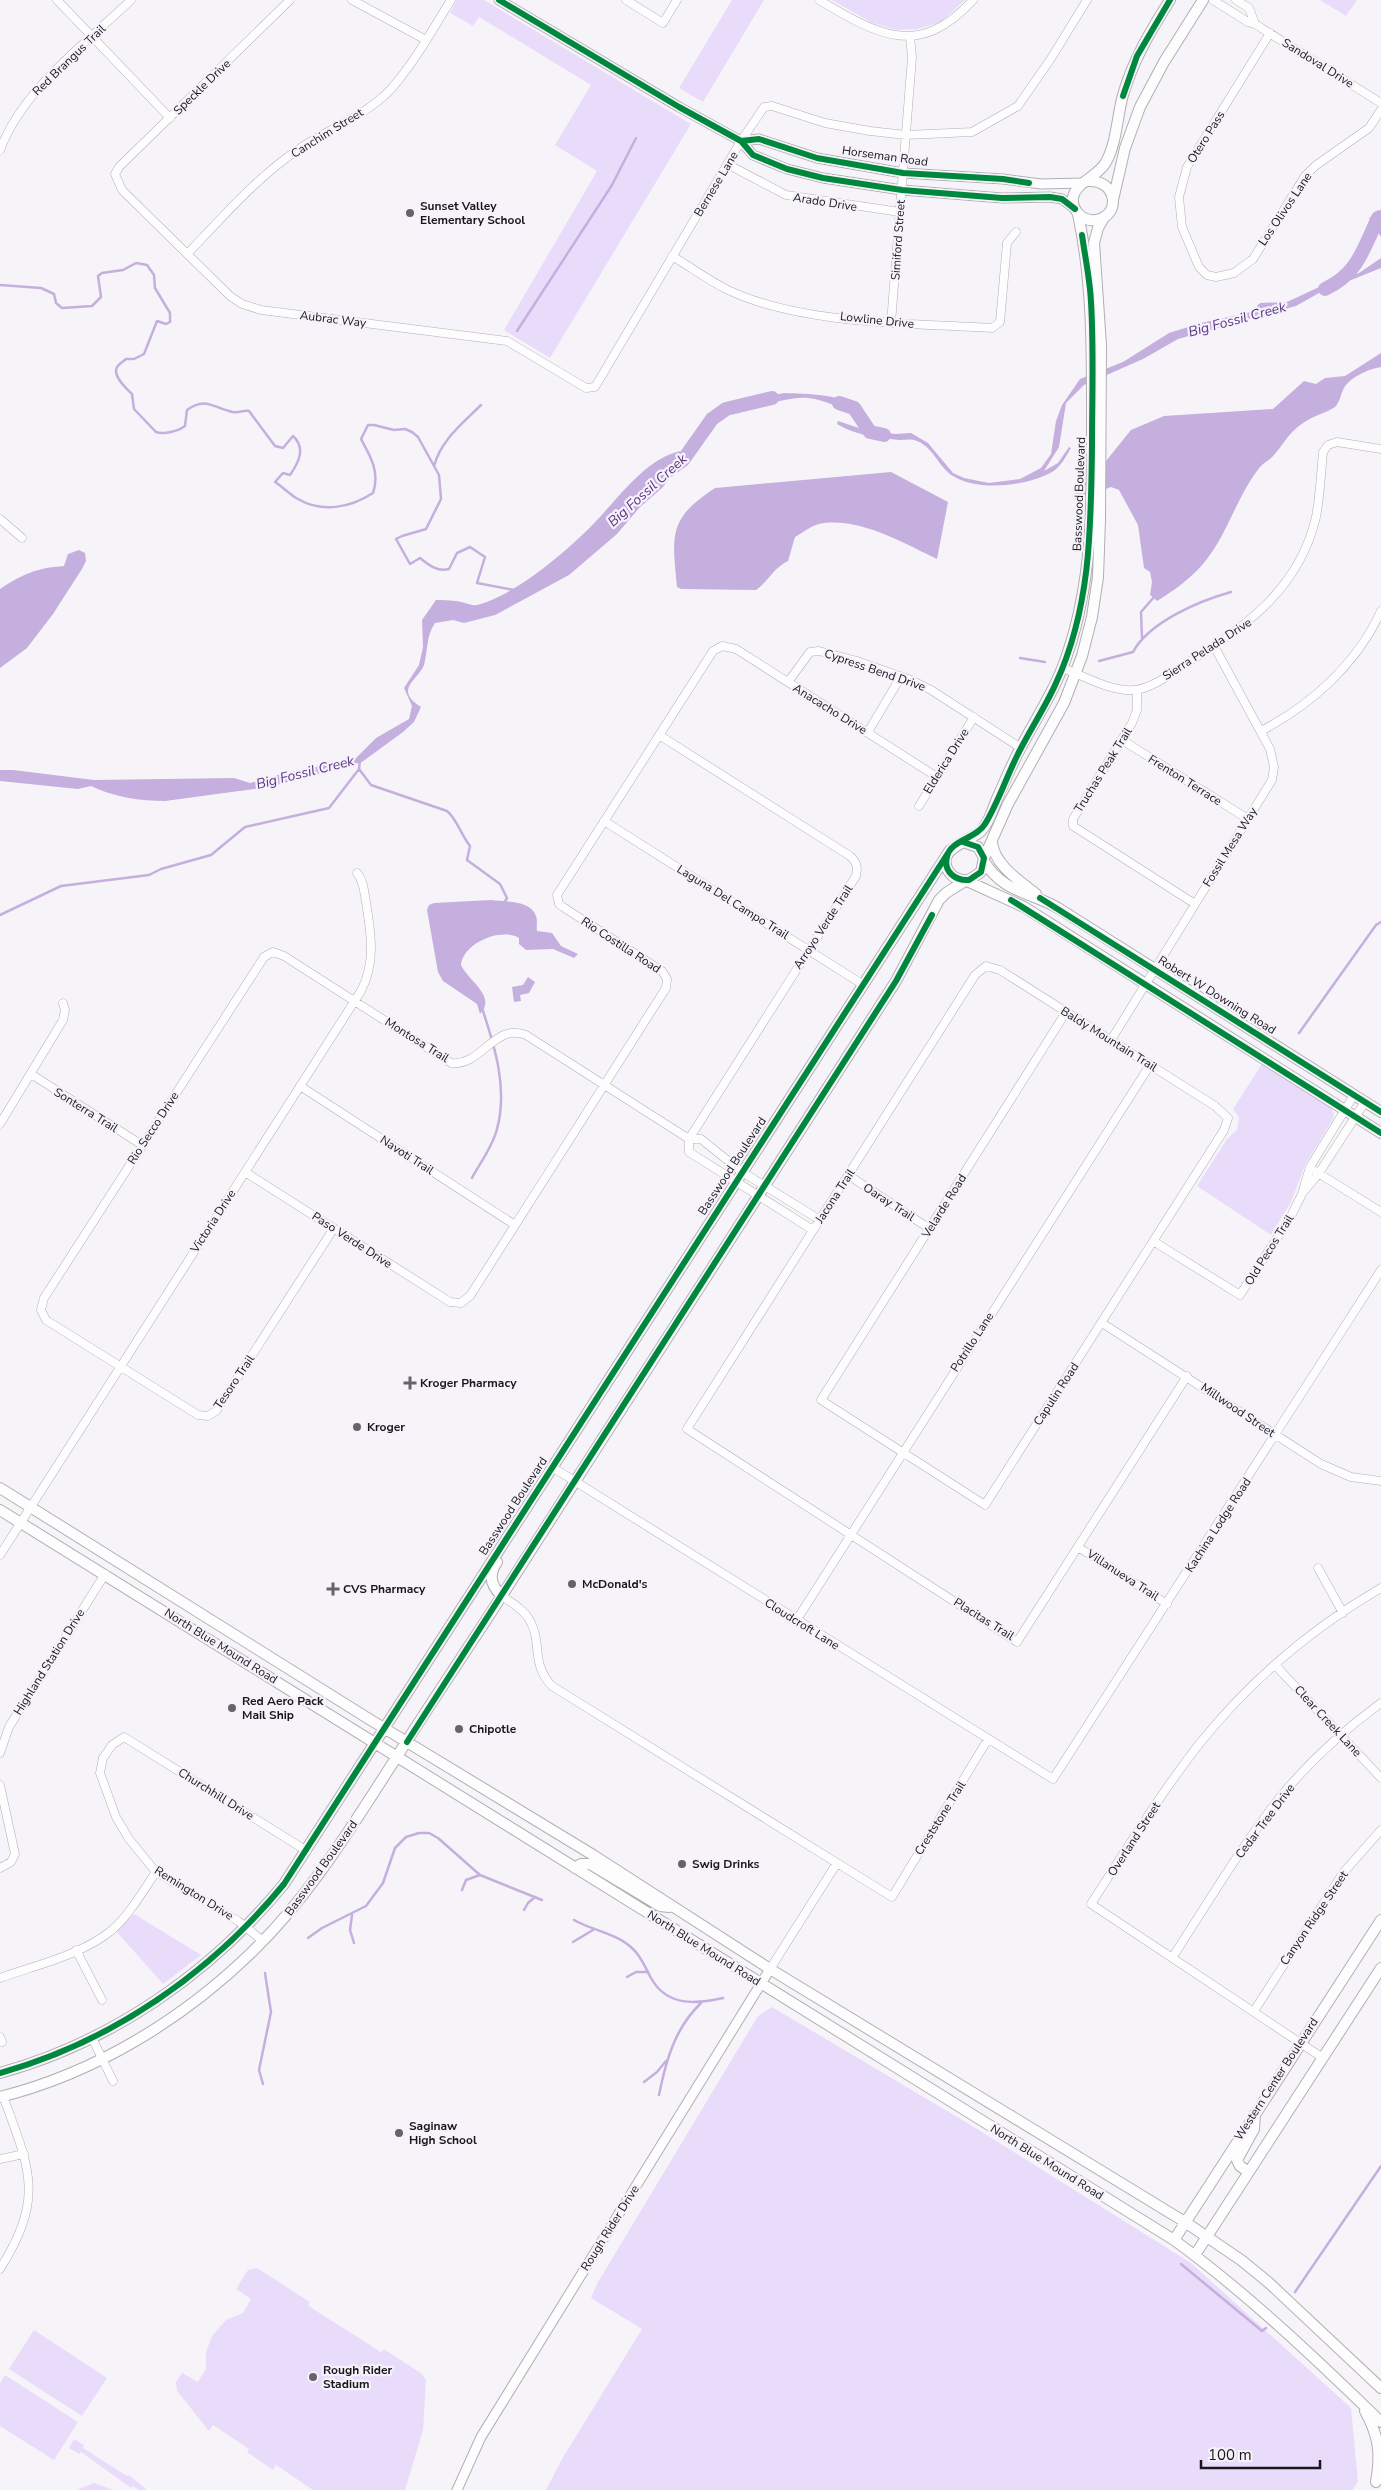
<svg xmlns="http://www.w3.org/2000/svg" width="1381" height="2490" viewBox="0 0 1381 2490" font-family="'Nunito Sans',sans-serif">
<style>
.green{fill:#e9dcfb}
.water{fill:#c4afde}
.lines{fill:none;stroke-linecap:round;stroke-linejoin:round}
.stream{stroke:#c4afde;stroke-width:2.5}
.river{stroke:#c4afde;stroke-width:14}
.minor-casing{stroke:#b1afb3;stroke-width:9}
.tertiary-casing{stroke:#b1afb3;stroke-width:11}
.secondary-casing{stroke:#b1afb3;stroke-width:12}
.minor{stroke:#fefdfe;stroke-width:8}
.tertiary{stroke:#fefdfe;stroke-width:9}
.secondary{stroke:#fefdfe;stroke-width:10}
.cycleway-casing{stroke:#f6f2fb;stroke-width:9}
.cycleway{stroke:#00873e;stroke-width:6}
.poi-dot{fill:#666469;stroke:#f6f2fb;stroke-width:2}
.labels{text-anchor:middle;stroke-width:4.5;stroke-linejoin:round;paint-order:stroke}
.street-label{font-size:12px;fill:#19171b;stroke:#f6f2fb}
.poi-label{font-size:12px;font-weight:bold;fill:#19171b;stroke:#f6f2fb;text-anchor:start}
.water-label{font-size:14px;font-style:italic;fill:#5b3583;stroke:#f6f2fb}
</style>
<rect width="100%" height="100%" fill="#f6f4f9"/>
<path class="green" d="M 457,0 L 484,0 L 691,124 L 550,358 L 504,330 L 597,171 L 555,145 L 591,85 L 479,17 L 473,26 L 450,13 Z
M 732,0 L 764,0 L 703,102 L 679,88 Z
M 832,0 L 965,0 L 941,22 L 918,29 L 898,30 L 872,23 Z
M 1320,0 L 1357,0 L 1346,16 Z
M 1262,1064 L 1331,1108 L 1334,1114 L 1332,1121 L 1306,1163 L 1291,1202 L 1271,1235 L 1197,1186 L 1227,1139 L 1237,1130 L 1239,1117 L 1233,1109 Z
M 134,1914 L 201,1955 L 163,1984 L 116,1931 Z
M 772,2007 L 974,2127 L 1191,2263 L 1351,2408 L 1358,2481 L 1353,2490 L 546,2490 L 562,2459 L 642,2329 L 591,2298 L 598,2282 L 758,2016 Z
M 257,2268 L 310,2302 L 308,2305 L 310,2307 L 381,2352 L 384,2349 L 422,2374 L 426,2380 L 423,2430 L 405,2490 L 313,2490 L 276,2465 L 273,2470 L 247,2452 L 249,2449 L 213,2425 L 209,2431 L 177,2391 L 176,2382 L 182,2373 L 198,2382 L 206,2369 L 206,2352 L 212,2336 L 226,2320 L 243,2313 L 251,2299 L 236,2289 L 248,2270 Z
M 34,2330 L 107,2378 L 82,2416 L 9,2369 Z
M 5,2375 L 78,2422 L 54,2460 L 0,2426 L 0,2383 Z
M 74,2439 L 84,2445 L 83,2448 L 127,2476 L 129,2475 L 147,2490 L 139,2490 L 133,2486 L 131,2488 L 81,2452 L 79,2454 L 69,2448 Z
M 94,2483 L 114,2490 L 76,2490 Z"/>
<path class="water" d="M 1378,213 L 1381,214 L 1381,237 L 1369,218 Z
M 1381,258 L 1381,268 L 1319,293 L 1296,306 L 1178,339 L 1143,359 L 1084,385 L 1066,403 L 1059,447 L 1044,471 L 1058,463 L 1069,447 L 1071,448 C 1066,456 1061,467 1052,472 C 1027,486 978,492 953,476 C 938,467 933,445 914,440 C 910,439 904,440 899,440 C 877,437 857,436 837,424 L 838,421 L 865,430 L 895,434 L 911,433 L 928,443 L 953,473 L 964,478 L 989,483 L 1020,479 L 1041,468 L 1051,454 L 1056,421 L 1062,405 L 1080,379 L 1123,362 L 1169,333 L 1201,323 L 1251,312 L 1260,303 L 1287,302 L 1317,288 L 1359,273 Z
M 1381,353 L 1381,367 C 1369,369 1349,377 1343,390 C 1340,396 1340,402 1335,407 C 1328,412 1316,415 1308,420 C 1289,431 1287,440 1274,455 C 1270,460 1264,462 1260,467 C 1236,497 1227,537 1202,565 C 1189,580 1173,591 1157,601 L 1150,595 L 1152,582 L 1150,572 L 1144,568 L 1138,525 L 1119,490 L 1111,487 L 1076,500 L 1072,496 L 1106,461 L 1131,430 L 1164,416 L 1273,409 L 1304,381 L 1316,384 L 1325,378 L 1345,376 Z
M 784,393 C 804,394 849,393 860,412 C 840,410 827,400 808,398 C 789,396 772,406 754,403 L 756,399 Z
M 680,451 L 682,455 L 675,472 L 662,488 L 640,507 L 617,534 L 569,575 L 495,615 L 464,623 L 453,620 L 435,623 C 426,636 428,650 424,665 C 421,674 407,683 408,692 C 409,699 415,703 421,707 L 414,722 L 403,732 L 362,762 L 269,787 L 165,801 C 141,801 113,797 91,786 L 78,789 L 0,781 L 0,770 L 13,770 L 94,780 L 234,778 L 250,783 L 289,772 L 311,769 L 323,764 L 347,762 L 356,758 L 376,738 L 409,719 L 412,706 L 404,688 L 419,665 L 423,647 L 422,620 L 436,600 C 442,600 449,600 455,601 C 462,601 470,606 477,605 C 518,595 580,541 607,509 C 628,486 649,459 680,451 Z
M 891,472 L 948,502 L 937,559 C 903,543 858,516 819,524 C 811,526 802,533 795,537 L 788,561 C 772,569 770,580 756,590 L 681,589 L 677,587 C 672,534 668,519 715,488 Z
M 79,550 L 85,553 L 86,561 L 82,569 L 53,614 L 27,648 L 0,668 L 0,589 C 23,574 36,568 64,566 L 68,554 Z
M 491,900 C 505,902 531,900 536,916 C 538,922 536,926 537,931 L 552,933 L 561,946 L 578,954 L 574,958 L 553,949 L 526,950 L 519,944 L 519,938 C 501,927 463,943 461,965 C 469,982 497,996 480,1014 L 477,1004 L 443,981 L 438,972 L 427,910 L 429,905 L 434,903 Z
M 528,977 L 535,982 L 529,993 L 520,995 L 521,1001 L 514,1002 L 512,987 L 523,985 Z"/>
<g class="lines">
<path class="stream" d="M 0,285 L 41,288 L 54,294 L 56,303 L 62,308 L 92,306 L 101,297 L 98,276 L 102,273 L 123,270 L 136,263 L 147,265 L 154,275 L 155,288 L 170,313 L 170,322 L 166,324 L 157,321 L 144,354 L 134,359 L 126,359 C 124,361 119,364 117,367 C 112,376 127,389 132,394 L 134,409 L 156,432 C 164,435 178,431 185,426 L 187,410 C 206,396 213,408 233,412 C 239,413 243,410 249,411 L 275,446 L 283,448 L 293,436 C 306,448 299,462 290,475 L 283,473 L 275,482 C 283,487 290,495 298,499 C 322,513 350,508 373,493 C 380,473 371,457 361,439 L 368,425 L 374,425 L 394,430 L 405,429 L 412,432 L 418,437 L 439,475 L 441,499 L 426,529 L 402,536 L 396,539 L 410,564 L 420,558 C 429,565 437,572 449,569 L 457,553 L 470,547 L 485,557 L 477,583 L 514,590
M 517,331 L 612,185 L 636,138
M 434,466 C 441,440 462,424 481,405
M 1142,638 L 1141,612 L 1154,597
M 1020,658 L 1045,662
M 1099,661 L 1133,652 C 1149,622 1199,601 1231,592
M 359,769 L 371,785 L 447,811 C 457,819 461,835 470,846 L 467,860 L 500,884 L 507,898 L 504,903
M 0,915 L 61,886 L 149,875 L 161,869 L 211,855 L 245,827 L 329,808 L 359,769 L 360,760
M 1299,1033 L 1376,925 L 1381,922
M 472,1178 C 480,1163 493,1146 497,1129 C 508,1089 495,1047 482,1008
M 462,1890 L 466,1880 L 480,1875
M 524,1910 L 528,1903 L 535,1897
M 352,1915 L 350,1930 L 354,1943
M 574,1920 C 593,1931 617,1933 633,1949 C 641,1956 646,1969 651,1978 C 667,2007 696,2004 723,1998
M 308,1938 L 322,1928 L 366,1906 L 383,1883 L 395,1848 L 406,1837 L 419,1833 L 429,1833 L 438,1838 L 480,1875 L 542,1900
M 573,1942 L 593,1930
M 627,1977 L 636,1972 L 648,1972
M 644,2082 L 657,2072 L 666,2061
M 263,2084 L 259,2070 L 271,2012 L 265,1973
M 659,2095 C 666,2060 675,2028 701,2003
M 1181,2264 L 1262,2331 L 1266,2328
M 1295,2292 L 1381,2166"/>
<path class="river" d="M 1325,289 C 1358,274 1363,249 1378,218 L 1381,217
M 839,403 L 854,408 L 870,432 L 884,435
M 663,474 L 683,460 L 712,419 L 726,409 L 772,398"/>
<defs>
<path id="minor" d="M 57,0 L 170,118
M 290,0 L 119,167 L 115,174 L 122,190 L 230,296 L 242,304 L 261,310 L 507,341 L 586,388 L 595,387 L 741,141 L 764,107 L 772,106 L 825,123 L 870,131 L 906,135 L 972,132 L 1018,106 L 1050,60 L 1087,0
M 352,0 L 426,40
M 626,0 L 663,23 L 677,0
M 819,0 C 878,35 919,59 973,0
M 1213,0 L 1248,22 L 1255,24 L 1249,8 L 1236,0
M 1255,24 L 1381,103
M 1270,33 L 1187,167 L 1179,197 L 1182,227 L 1199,267 L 1207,275 L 1216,277 L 1234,273 L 1253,259 L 1305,176 L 1315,166 L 1369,128 L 1381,110
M 0,150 C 22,90 85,44 131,0
M 727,164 L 786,195 L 900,212
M 188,253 C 223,217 257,177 299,149 C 328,129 367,115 391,89 C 415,62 432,30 451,0
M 672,256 C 691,267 709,281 728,290 C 802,325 911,323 992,328 L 1000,322 L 1007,243 L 1016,232
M 891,323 L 912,57 L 910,37
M 0,519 L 22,538
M 1063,668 C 1084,676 1111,692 1135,690 C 1154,688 1176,670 1192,660 C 1249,625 1300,586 1316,517 C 1320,496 1321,473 1323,452 L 1328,445 L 1337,442 L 1381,449
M 788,682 L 810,652 L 819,651 L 857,661 L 911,680 L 931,690 L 1021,748
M 1137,690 L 1137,710 L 1132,723 L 1073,819 L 1073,826 L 1195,904
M 1261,731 C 1311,705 1357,664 1381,611
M 868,732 L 900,678
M 659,735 L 850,856 C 857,862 858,867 856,876 L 689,1139
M 1122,740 L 1248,819
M 919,806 L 974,717
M 604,821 L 862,984
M 1066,1012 L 821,1400 L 985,1505 L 1224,1130 L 1228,1118 L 1215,1106 L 1000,970 L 986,966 L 975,975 L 687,1429 L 1017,1642 L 1187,1376
M 1111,1040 L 1272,780 L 1274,767 L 1270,749 L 1214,646
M 31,1074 L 142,1145
M 300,1086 L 515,1225
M 0,1124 L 63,1020 L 65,1010 L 63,1003
M 689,1139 L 689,1152 L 813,1230
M 1315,1171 L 1381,1212
M 245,1172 L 450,1302 L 461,1303 L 470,1296 L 666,988 L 667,979 L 662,971 L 563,907 L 559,904 L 557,895 L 713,651 L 722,646 L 736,649 L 937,777
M 848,1175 L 930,1229
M 1305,1190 L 1319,1173 L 1365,1102
M 334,1228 L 216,1411 L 208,1416 L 198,1415 L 46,1320 L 41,1310 L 44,1298 L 264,957 L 273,952 L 284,956 L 451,1063 C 481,1067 495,1022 526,1035 L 689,1139 L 701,1139 L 742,1172 L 820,1220
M 1153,1241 L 1240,1295 L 1290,1218 L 1302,1194 L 1310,1167 L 1354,1095
M 1102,1323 L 1321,1464 L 1351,1477 L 1381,1481
M 552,1467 L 1053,1779 L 1381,1270
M 1078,1547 L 1167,1604
M 0,1555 L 361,991 C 376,962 371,934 366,902 C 364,892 364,881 357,873
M 1318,1568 L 1343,1613
M 502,1596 C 512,1603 523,1609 529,1619 C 543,1642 530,1663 552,1686 L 837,1863 L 770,1969
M 796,1621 L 1150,1065
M 1275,1665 L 1381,1778
M 0,1753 L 9,1727 L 105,1574
M 0,1785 L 15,1854 L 11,1862 L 0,1868
M 837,1863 L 892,1897 L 988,1739
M 263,1941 L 238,1921 L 156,1872 L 129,1839 L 116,1817 L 100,1773 L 103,1758 L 112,1745 L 124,1737 L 307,1851
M 76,1950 L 102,2000
M 1172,1958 C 1207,1904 1241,1847 1281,1796 C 1310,1761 1344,1730 1381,1703
M 0,1978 C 36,1965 82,1955 112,1930 C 130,1914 143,1891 156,1872
M 1254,2011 L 1343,1873 L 1381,1830
M 0,2037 L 2,2042
M 92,2038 L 113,2081
M 1323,2058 L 1091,1904 C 1126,1850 1160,1794 1200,1743 C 1250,1681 1312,1628 1381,1588
M 0,2159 L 24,2154
M 0,2269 C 45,2197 30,2170 3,2096"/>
<path id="tertiary" d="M 499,0 L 679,107 L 741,141 L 753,155 L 787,169 L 823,178 L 902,190 L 1002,198 L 1050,197 L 1062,199 L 1075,209
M 741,141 L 759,139 L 817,158 L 903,173 L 1003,179 L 1041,184 L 1084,183
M 457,2490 L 481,2437 L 770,1969"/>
<path id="secondary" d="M 1088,181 C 1117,179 1122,216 1096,220 C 1083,222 1071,210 1073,197 C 1076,182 1099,176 1106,162 C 1117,142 1117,116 1123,95 C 1133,60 1151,30 1170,0
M 1113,200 L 1125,148 L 1140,107 L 1164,62 L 1203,0
M 963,842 L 978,847 L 984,858 L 981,872 L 969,880 C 961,881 954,879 949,872 C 934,849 969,842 981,831 C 989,823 992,811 996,801 C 1004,783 1011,766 1020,749 C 1036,718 1056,689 1067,655 C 1093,580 1092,503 1092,424 C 1092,353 1093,284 1078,214
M 992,842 C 994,865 1020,881 1036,894
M 984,858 L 1008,804 L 1064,703 L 1082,656 L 1092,617 L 1098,577 L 1100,520 L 1101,345 L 1094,243 L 1098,228 L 1105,216
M 984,861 C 1002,892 1030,892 1058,908 L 1381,1112
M 967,881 L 1024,907 L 1381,1133
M 0,1488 L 369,1719 L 593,1855 L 770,1969 L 1185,2222 L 1241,2260 L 1268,2282 L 1381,2388
M 0,1510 L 1174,2240 C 1248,2294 1315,2358 1381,2422
M 497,1562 C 488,1575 491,1586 502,1596
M 575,1868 L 581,1864 L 590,1864 L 660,1906 L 669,1907
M 0,2073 C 112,2042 211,1973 284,1884 L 950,850
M 0,2097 C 95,2073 182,2020 252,1952 C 310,1896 352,1826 396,1758 C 427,1709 460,1660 492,1611 C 627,1401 761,1191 896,981 L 939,900 L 946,893 L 965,881
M 1247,2171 L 1240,2166 L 1237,2160 L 1254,2129 L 1255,2114
M 1174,2240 L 1381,1920
M 1195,2255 L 1381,1968
M 1365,2411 C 1379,2436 1381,2454 1376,2482"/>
</defs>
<use href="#minor" class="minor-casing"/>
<use href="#tertiary" class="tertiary-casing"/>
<use href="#secondary" class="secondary-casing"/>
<use href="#minor" class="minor"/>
<use href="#tertiary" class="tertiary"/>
<use href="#secondary" class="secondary"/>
<defs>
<path id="cycleway" d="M 499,0 L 679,107 L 741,141 L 753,155 L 787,169 L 823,178 L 902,190 L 1002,198 L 1050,197 L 1062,199 L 1075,209
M 1123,96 L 1137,56 L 1170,0
M 741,141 L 759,139 L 817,158 L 903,173 L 1003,179 L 1029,183
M 963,842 L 978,847 L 984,858 L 981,872 L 969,880 C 956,881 943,872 947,857 C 950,840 976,839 985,824 C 998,803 1006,778 1017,756 C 1029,731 1045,708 1056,683 C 1091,608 1091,526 1092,446 C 1092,398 1094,350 1091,302 C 1090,279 1085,257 1082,235
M 1040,898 L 1381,1112
M 1011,900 L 1381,1133
M 407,1742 L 896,981 L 932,915
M 0,2073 C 112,2042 211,1973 284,1884 L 950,850"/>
</defs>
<use href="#cycleway" class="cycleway-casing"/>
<use href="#cycleway" class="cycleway"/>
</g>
<g class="poi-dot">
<circle cx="410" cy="213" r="5"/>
<path d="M407.5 1375.5h5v5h5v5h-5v5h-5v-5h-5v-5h5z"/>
<circle cx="357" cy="1427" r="5"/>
<circle cx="572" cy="1584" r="5"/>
<path d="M330.5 1581.5h5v5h5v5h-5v5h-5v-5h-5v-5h5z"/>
<circle cx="232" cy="1708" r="5"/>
<circle cx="459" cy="1729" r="5"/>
<circle cx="682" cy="1864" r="5"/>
<circle cx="399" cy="2133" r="5"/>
<circle cx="313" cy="2377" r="5"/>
</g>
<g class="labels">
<g class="street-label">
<text transform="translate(69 60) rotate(-44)" y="4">Red Brangus Trail</text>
<text transform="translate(1318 63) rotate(32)" y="4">Sandoval Drive</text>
<text transform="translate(202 87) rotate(-44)" y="4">Speckle Drive</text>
<text transform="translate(327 133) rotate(-32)" y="4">Canchim Street</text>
<text transform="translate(1206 137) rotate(-58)" y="4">Otero Pass</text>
<text transform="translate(885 156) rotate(8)" y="4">Horseman Road</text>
<text transform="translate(716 184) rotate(-59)" y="4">Bernese Lane</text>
<text transform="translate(825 202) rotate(9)" y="4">Arado Drive</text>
<text transform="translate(1285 209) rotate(-56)" y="4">Los Olivos Lane</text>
<text transform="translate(898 240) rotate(-86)" y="4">Simiford Street</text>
<text transform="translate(333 319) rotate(7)" y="4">Aubrac Way</text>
<text transform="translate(877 320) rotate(6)" y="4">Lowline Drive</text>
<text transform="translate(1079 494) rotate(-88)" y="4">Basswood Boulevard</text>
<text transform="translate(1207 649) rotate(-33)" y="4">Sierra Pelada Drive</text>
<text transform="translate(875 670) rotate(19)" y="4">Cypress Bend Drive</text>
<text transform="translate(830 709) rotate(32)" y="4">Anacacho Drive</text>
<text transform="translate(946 761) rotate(-58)" y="4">Elderica Drive</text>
<text transform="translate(1103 770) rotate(-58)" y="4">Truchas Peak Trail</text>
<text transform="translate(1185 780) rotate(32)" y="4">Frenton Terrace</text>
<text transform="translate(1230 847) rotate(-58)" y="4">Fossil Mesa Way</text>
<text transform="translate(733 902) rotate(32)" y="4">Laguna Del Campo Trail</text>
<text transform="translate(823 927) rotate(-57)" y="4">Arroyo Verde Trail</text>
<text transform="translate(621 945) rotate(33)" y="4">Rio Costilla Road</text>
<text transform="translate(1217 995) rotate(32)" y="4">Robert W Downing Road</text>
<text transform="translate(1109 1039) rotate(32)" y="4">Baldy Mountain Trail</text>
<text transform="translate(417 1040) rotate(32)" y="4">Montosa Trail</text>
<text transform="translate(86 1110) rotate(32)" y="4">Sonterra Trail</text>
<text transform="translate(153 1128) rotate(-57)" y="4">Rio Secco Drive</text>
<text transform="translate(407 1155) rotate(33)" y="4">Navoti Trail</text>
<text transform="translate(732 1166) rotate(-57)" y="4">Basswood Boulevard</text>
<text transform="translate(835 1196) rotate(-57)" y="4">Jacona Trail</text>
<text transform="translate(889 1202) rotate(33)" y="4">Oaray Trail</text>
<text transform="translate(944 1206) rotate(-58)" y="4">Velarde Road</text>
<text transform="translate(213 1221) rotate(-57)" y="4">Victoria Drive</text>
<text transform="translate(352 1240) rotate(33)" y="4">Paso Verde Drive</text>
<text transform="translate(1269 1250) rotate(-58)" y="4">Old Pecos Trail</text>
<text transform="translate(972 1342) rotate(-57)" y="4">Potrillo Lane</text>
<text transform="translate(234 1382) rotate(-56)" y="4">Tesoro Trail</text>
<text transform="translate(1056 1394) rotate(-57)" y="4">Capulin Road</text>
<text transform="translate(1238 1410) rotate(34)" y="4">Millwood Street</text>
<text transform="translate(513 1506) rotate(-57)" y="4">Basswood Boulevard</text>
<text transform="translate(1218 1525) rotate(-57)" y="4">Kachina Lodge Road</text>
<text transform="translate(1123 1575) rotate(33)" y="4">Villanueva Trail</text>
<text transform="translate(984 1619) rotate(32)" y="4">Placitas Trail</text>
<text transform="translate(802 1624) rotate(32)" y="4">Cloudcroft Lane</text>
<text transform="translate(221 1646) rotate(32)" y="4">North Blue Mound Road</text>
<text transform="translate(49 1662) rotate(-58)" y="4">Highland Station Drive</text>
<text transform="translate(1328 1721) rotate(47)" y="4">Clear Creek Lane</text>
<text transform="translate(216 1794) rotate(32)" y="4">Churchhill Drive</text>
<text transform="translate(940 1818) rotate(-58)" y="4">Creststone Trail</text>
<text transform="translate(1265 1821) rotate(-53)" y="4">Cedar Tree Drive</text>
<text transform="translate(1134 1839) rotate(-57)" y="4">Overland Street</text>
<text transform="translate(321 1868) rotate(-54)" y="4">Basswood Boulevard</text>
<text transform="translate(194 1893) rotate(32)" y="4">Remington Drive</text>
<text transform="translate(1314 1918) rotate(-56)" y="4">Canyon Ridge Street</text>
<text transform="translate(704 1948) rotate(32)" y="4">North Blue Mound Road</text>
<text transform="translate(1276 2079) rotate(-57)" y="4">Western Center Boulevard</text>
<text transform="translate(1047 2162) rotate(32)" y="4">North Blue Mound Road</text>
<text transform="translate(610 2228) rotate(-58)" y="4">Rough Rider Drive</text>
</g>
<g class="poi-label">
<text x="420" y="210">Sunset Valley<tspan x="420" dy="14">Elementary School</tspan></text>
<text x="420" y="1387">Kroger Pharmacy</text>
<text x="367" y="1431">Kroger</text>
<text x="582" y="1588">McDonald's</text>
<text x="343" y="1593">CVS Pharmacy</text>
<text x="242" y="1705">Red Aero Pack<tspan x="242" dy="14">Mail Ship</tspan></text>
<text x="469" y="1733">Chipotle</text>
<text x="692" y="1868">Swig Drinks</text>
<text x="409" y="2130">Saginaw<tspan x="409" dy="14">High School</tspan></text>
<text x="323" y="2374">Rough Rider<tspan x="323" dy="14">Stadium</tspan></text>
</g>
<g class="water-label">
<text transform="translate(1237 319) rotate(-15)" y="5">Big Fossil Creek</text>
<text transform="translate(647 490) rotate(-42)" y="5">Big Fossil Creek</text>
<text transform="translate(305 772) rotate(-14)" y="5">Big Fossil Creek</text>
</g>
</g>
<path d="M1201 2460v8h119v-8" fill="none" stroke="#19171b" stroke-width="2.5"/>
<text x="1208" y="2460" font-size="15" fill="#19171b" stroke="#f6f2fb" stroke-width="4" paint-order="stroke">100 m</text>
</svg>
